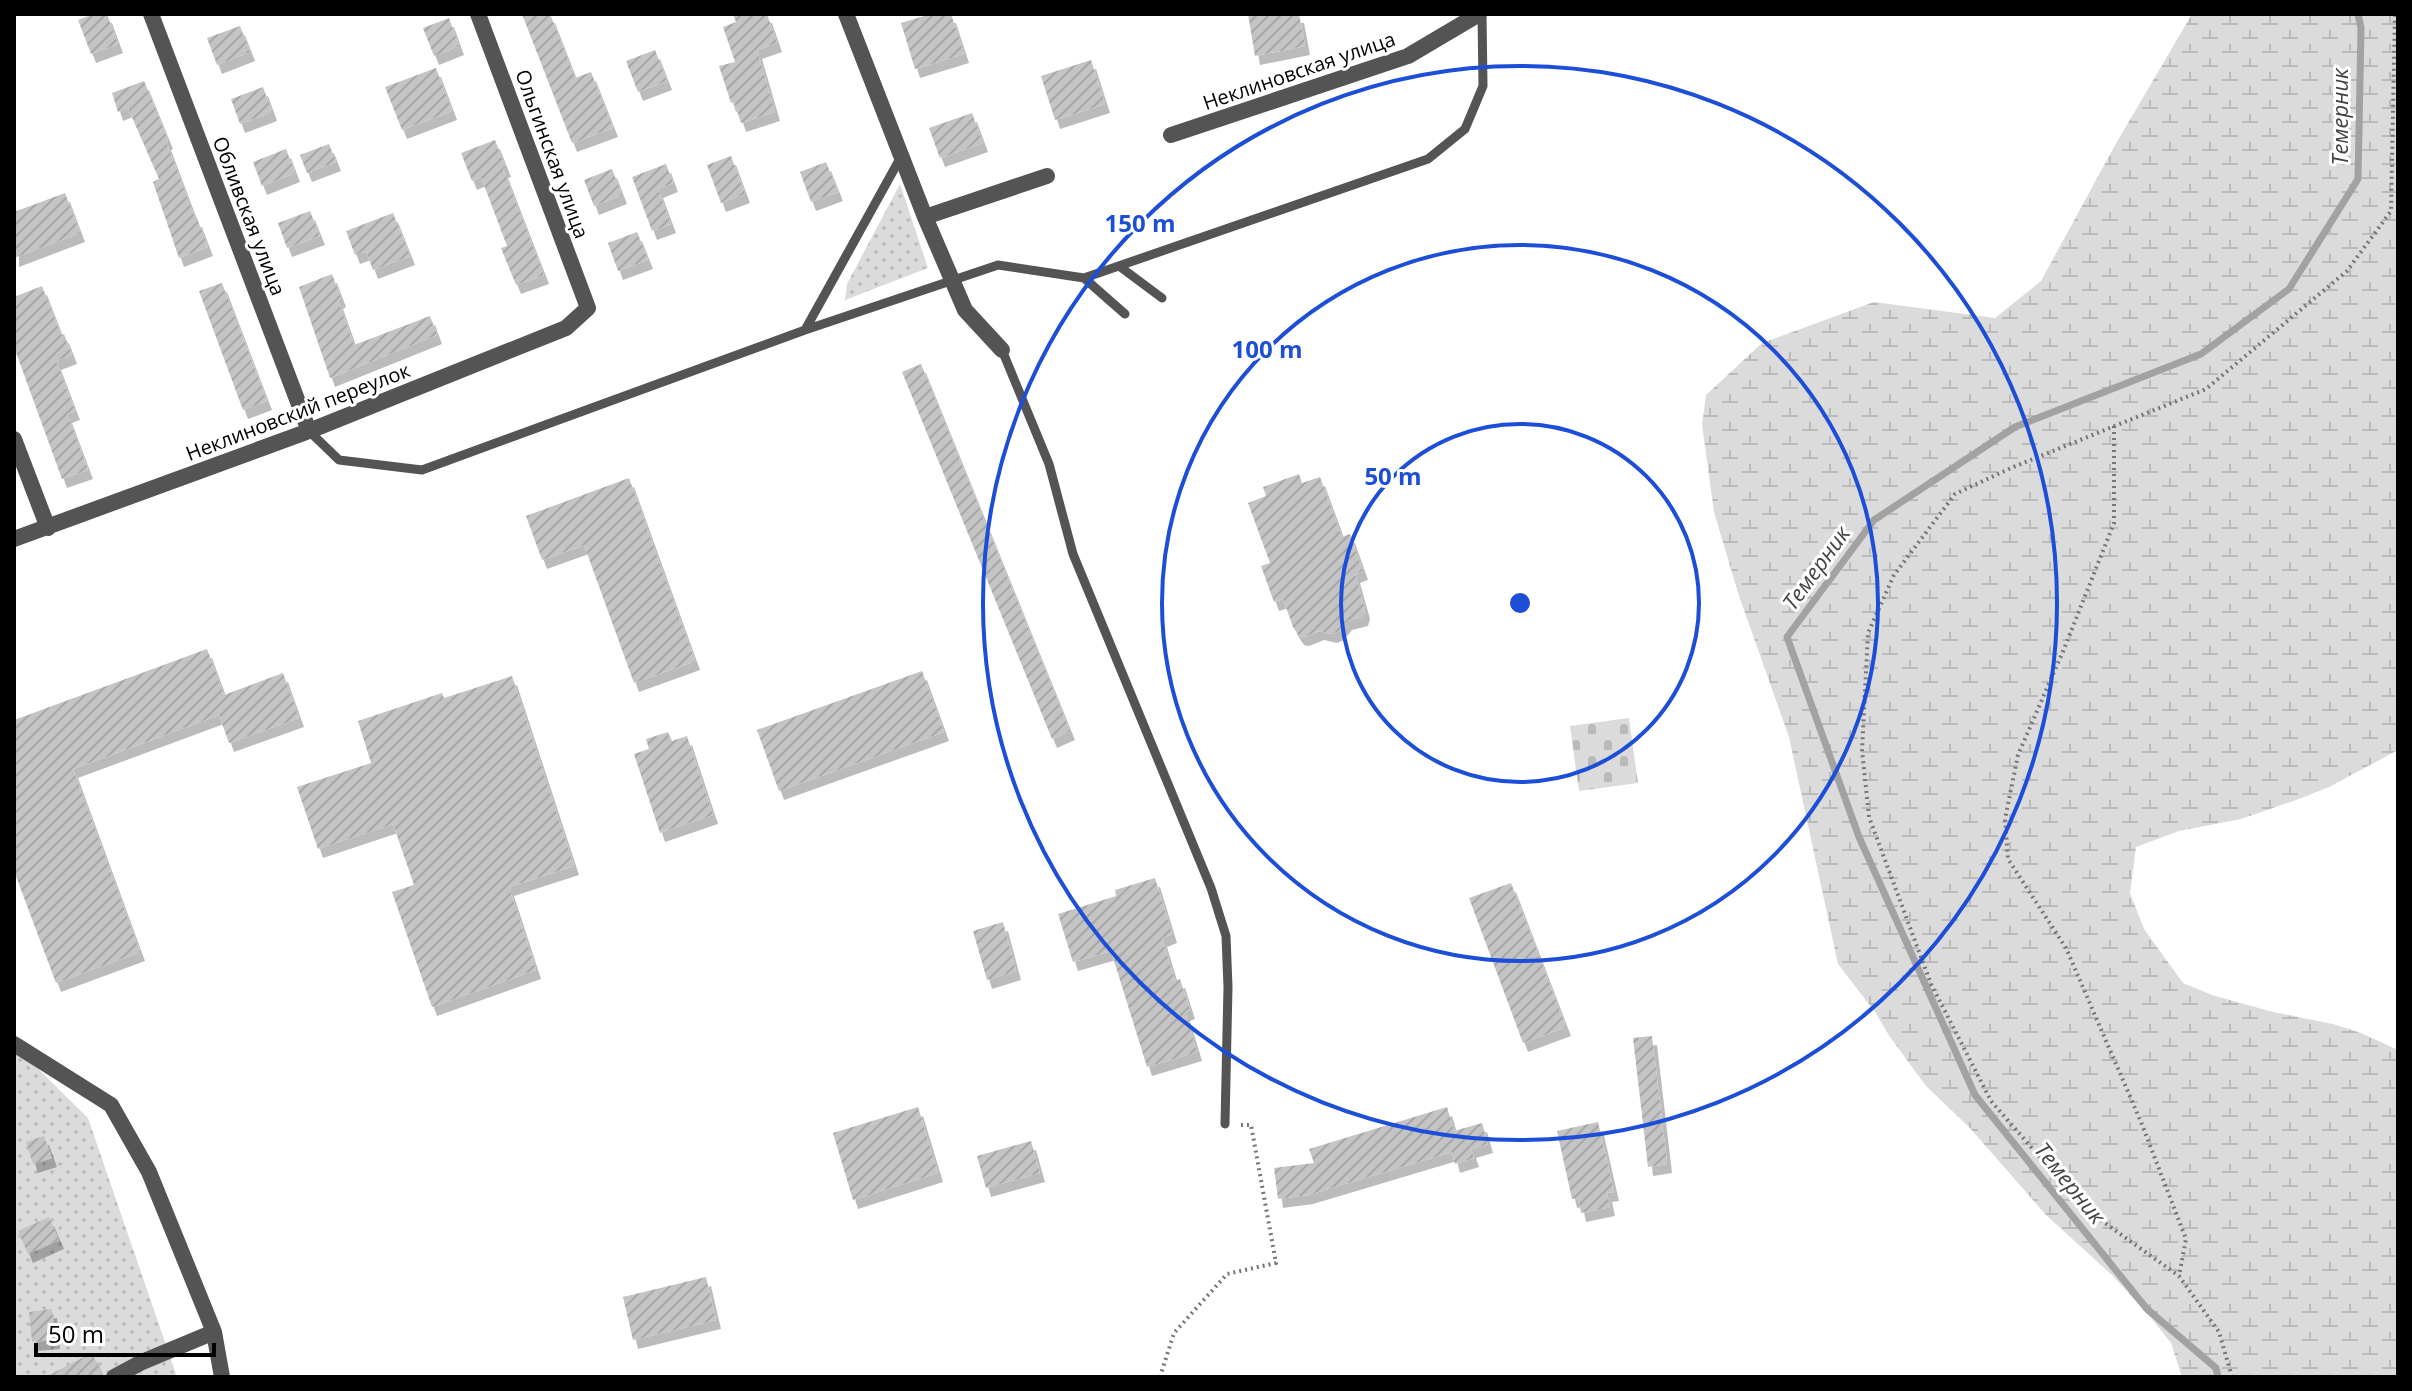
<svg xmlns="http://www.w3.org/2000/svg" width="2412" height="1391" viewBox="0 0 2412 1391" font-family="'Open Sans',sans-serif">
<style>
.grass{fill:url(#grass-dots)}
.wetland{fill:url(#wetland-marsh)}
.cemetery{fill:url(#cemetery-stones)}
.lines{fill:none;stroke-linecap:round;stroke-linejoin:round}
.stream{stroke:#a2a2a2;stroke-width:7}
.building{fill:url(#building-hatch);filter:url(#shadow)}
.path{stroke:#767676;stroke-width:4;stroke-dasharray:2 4;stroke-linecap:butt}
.lane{stroke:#545454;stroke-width:9}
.street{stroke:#545454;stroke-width:16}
.ring{fill:none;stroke:#1d4ed8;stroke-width:4}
.labels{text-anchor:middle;stroke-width:6;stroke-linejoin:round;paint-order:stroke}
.street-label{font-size:20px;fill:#000;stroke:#fff}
.water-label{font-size:22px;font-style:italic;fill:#434343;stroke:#fff}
.centre{fill:#1d4ed8;stroke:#fff;stroke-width:4}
.ring-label{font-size:24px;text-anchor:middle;font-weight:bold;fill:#1d4ed8;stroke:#fff;stroke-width:6;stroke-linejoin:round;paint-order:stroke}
</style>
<defs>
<pattern id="grass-dots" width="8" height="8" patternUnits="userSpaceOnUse" patternTransform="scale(2)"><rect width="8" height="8" fill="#dbdbdb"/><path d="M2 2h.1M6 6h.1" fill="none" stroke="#bababa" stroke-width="1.8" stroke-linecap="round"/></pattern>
<pattern id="wetland-marsh" width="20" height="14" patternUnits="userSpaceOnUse" patternTransform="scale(2)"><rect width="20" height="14" fill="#dbdbdb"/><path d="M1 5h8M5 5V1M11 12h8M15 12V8" fill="none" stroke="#bababa"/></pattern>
<pattern id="cemetery-stones" width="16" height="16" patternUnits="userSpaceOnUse" patternTransform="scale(2)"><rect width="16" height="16" fill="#dbdbdb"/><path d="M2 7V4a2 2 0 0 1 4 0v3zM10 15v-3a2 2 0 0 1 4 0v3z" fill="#bababa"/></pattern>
<pattern id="building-hatch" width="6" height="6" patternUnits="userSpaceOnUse" patternTransform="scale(2)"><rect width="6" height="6" fill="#c4c4c4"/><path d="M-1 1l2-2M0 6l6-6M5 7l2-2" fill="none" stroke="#a7a7a7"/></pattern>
<filter id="shadow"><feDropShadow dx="5" dy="9" stdDeviation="0" flood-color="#0004"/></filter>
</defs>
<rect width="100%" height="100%" fill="#fff"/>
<path class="grass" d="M 900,184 L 928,268 L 845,300 L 847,284 Z
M 14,1045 L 88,1118 L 177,1377 L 14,1377 Z"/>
<path class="wetland" d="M 2192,14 L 2398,14 L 2398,750 L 2329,787 L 2299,799 L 2241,819 L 2179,831 L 2136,847 L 2130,893 L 2144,929 L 2183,983 L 2212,995 L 2273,1012 L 2333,1024 L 2361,1033 L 2398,1050 L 2398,1377 L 2182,1377 L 2171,1343 L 2152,1319 L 2112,1275 L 2047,1216 L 1969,1127 L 1926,1086 L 1890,1037 L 1875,1012 L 1838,964 L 1789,737 L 1739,596 L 1714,512 L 1702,425 L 1706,395 L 1762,343 L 1874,302 L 1995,318 L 2041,281 L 2114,147 Z"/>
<path class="cemetery" d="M 1629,718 L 1638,783 L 1579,791 L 1570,726 Z"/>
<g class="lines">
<path class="stream" d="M 2218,1377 L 2216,1368 L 2147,1309 L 1975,1095 L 1859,837 L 1787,637 L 1874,520 L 2015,427 L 2201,354 L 2289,289 L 2358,179 L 2361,28 L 2358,14"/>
</g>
<path class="building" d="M 93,14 L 107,14 L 118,44 L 91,54 L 78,20 Z
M 522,14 L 550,14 L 575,78 L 591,72 L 613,128 L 572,143 Z
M 733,14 L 767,14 L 777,43 L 757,50 L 775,112 L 741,123 L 734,102 L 731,103 L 719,66 L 735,62 L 723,27 L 736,22 Z
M 931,14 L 951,14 L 964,54 L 915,69 L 901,23 Z
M 1248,14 L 1299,14 L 1305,46 L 1255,56 Z
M 449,18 L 459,46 L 434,56 L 423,28 Z
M 240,26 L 250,52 L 217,65 L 207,38 Z
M 655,50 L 667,81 L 638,92 L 626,61 Z
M 1091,60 L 1105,104 L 1055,120 L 1041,76 Z
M 436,68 L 452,111 L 402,130 L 385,87 Z
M 144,81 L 168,140 L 166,141 L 195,218 L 197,218 L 208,247 L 179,258 L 153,182 L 159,179 L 128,108 L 118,112 L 112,93 Z
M 263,87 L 272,112 L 240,124 L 231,99 Z
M 972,113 L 983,143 L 940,158 L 929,128 Z
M 495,140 L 506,168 L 503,169 L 544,275 L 516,285 L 501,248 L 507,246 L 481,177 L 472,181 L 461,153 Z
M 329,144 L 336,162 L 307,173 L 300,155 Z
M 286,149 L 295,173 L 262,186 L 253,162 Z
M 731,156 L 745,194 L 721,203 L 707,165 Z
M 826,162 L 838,192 L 811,202 L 800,172 Z
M 666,164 L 673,183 L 658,189 L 671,224 L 652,231 L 632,177 Z
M 612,169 L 622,195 L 594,206 L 584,180 Z
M 65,193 L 80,233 L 14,258 L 14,212 Z
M 310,211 L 320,236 L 287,248 L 278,223 Z
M 393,213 L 410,256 L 373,270 L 366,251 L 355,255 L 346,231 Z
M 637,232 L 648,260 L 618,271 L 608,243 Z
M 332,274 L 341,298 L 338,300 L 354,345 L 430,316 L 437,335 L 330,378 L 299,287 Z
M 222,283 L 267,401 L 243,410 L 199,291 Z
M 42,286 L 61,335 L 64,334 L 72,355 L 56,361 L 75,411 L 67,414 L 88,470 L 62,479 L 14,347 L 14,297 Z
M 921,364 L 1070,731 L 1052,739 L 902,372 Z
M 1299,474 L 1302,483 L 1320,477 L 1342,537 L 1350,534 L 1363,571 L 1355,574 L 1365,610 L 1363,617 L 1347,621 L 1339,631 L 1332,634 L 1319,631 L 1304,637 L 1299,636 L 1293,627 L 1283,599 L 1274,602 L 1261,566 L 1270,563 L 1248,503 L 1266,496 L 1263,487 Z
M 629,478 L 695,661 L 634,683 L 584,545 L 542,560 L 526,516 Z
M 207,649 L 224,695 L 283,673 L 299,718 L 229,743 L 219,715 L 73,769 L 140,952 L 56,983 L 14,871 L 14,720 Z
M 922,671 L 944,732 L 779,791 L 757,730 Z
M 512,676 L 574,866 L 509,887 L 536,970 L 432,1007 L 392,892 L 414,885 L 393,824 L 318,849 L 297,787 L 371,763 L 358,721 L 442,693 L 444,698 Z
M 668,732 L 672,741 L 687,736 L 713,815 L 660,833 L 634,754 L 649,749 L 646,739 Z
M 1155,878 L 1172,934 L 1162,938 L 1175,981 L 1180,979 L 1190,1010 L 1185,1012 L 1197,1052 L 1147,1067 L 1111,951 L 1073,962 L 1058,914 L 1116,896 L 1115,890 Z
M 1511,883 L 1566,1027 L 1523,1043 L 1469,898 Z
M 1003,922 L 1016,971 L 987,980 L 973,931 Z
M 1652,1036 L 1667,1164 L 1648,1167 L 1633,1038 Z
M 918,1107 L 938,1173 L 853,1200 L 833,1133 Z
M 1447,1107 L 1454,1131 L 1482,1123 L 1488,1144 L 1471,1149 L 1474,1158 L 1455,1164 L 1452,1152 L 1308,1195 L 1278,1199 L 1274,1168 L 1314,1163 L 1309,1149 Z
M 1598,1122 L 1614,1192 L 1607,1193 L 1610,1207 L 1581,1213 L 1578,1198 L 1572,1199 L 1557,1131 Z
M 44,1136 L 52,1158 L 33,1164 L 26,1142 Z
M 1031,1141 L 1040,1173 L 986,1188 L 977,1156 Z
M 49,1217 L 59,1240 L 28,1254 L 18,1231 Z
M 706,1277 L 716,1320 L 633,1340 L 623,1297 Z
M 52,1309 L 55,1340 L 32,1342 L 29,1312 Z
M 92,1353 L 103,1377 L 45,1377 Z"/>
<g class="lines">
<path class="path" d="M 2114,426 L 2114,523 L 2064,649 L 2018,755 L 2005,819 L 2008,859 L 2066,948 L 2141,1122 L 2186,1239 L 2179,1276
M 1160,1377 L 1174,1333 L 1227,1274 L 1276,1263 L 1251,1125 L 1240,1125
M 2232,1377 L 2219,1332 L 2179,1276 L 2084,1208 L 1991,1101 L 1931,984 L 1869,817 L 1862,750 L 1868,633 L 1894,575 L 1955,494 L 2011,468 L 2206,389 L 2347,271 L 2391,211 L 2395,14"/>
<path class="lane" d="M 1119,266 L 1162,298
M 1084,278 L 1125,314
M 805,330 L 902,155
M 1002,350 L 1049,464 L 1073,554 L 1211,888 L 1226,936 L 1228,987 L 1225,1124
M 309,431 L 339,460 L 422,470 L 805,330 L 998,265 L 1084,278 L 1428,159 L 1465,129 L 1483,86 L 1482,14"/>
<path class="street" d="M 151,14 L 309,431
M 846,14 L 925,217 L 965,310 L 1002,350
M 1171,135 L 1408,56 L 1479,14
M 925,217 L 1047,176
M 14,439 L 48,528
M 14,539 L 309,431 L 566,328 L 588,308 L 478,14
M 14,1044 L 111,1105 L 149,1172 L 214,1332 L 222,1377
M 114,1377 L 142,1362 L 214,1332"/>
</g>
<g class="ring">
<circle cx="1520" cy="603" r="179"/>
<circle cx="1520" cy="603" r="358"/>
<circle cx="1520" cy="603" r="537"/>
</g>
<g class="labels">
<g class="street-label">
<text transform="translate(1299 71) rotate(-19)" y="7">Неклиновская улица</text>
<text transform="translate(552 154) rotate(70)" y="7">Ольгинская улица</text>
<text transform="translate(249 216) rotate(69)" y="7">Обливская улица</text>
<text transform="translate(298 412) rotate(-21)" y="7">Неклиновский переулок</text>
</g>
<g class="water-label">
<text transform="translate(2340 117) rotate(-90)" y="8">Темерник</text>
<text transform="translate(1816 568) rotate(-54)" y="8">Темерник</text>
<text transform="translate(2070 1183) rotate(51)" y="8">Темерник</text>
</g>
</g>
<circle cx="1520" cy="603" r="12" class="centre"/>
<g class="ring-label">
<text x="1140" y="232">150 m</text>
<text x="1267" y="358">100 m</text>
<text x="1393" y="485">50 m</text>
</g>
<rect width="2412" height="1391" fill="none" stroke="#000000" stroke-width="32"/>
<path d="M36 1343v12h178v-12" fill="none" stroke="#000000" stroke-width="4"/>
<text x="48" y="1343" font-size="24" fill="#000000" stroke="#ffffff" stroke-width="6" paint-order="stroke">50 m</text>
</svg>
